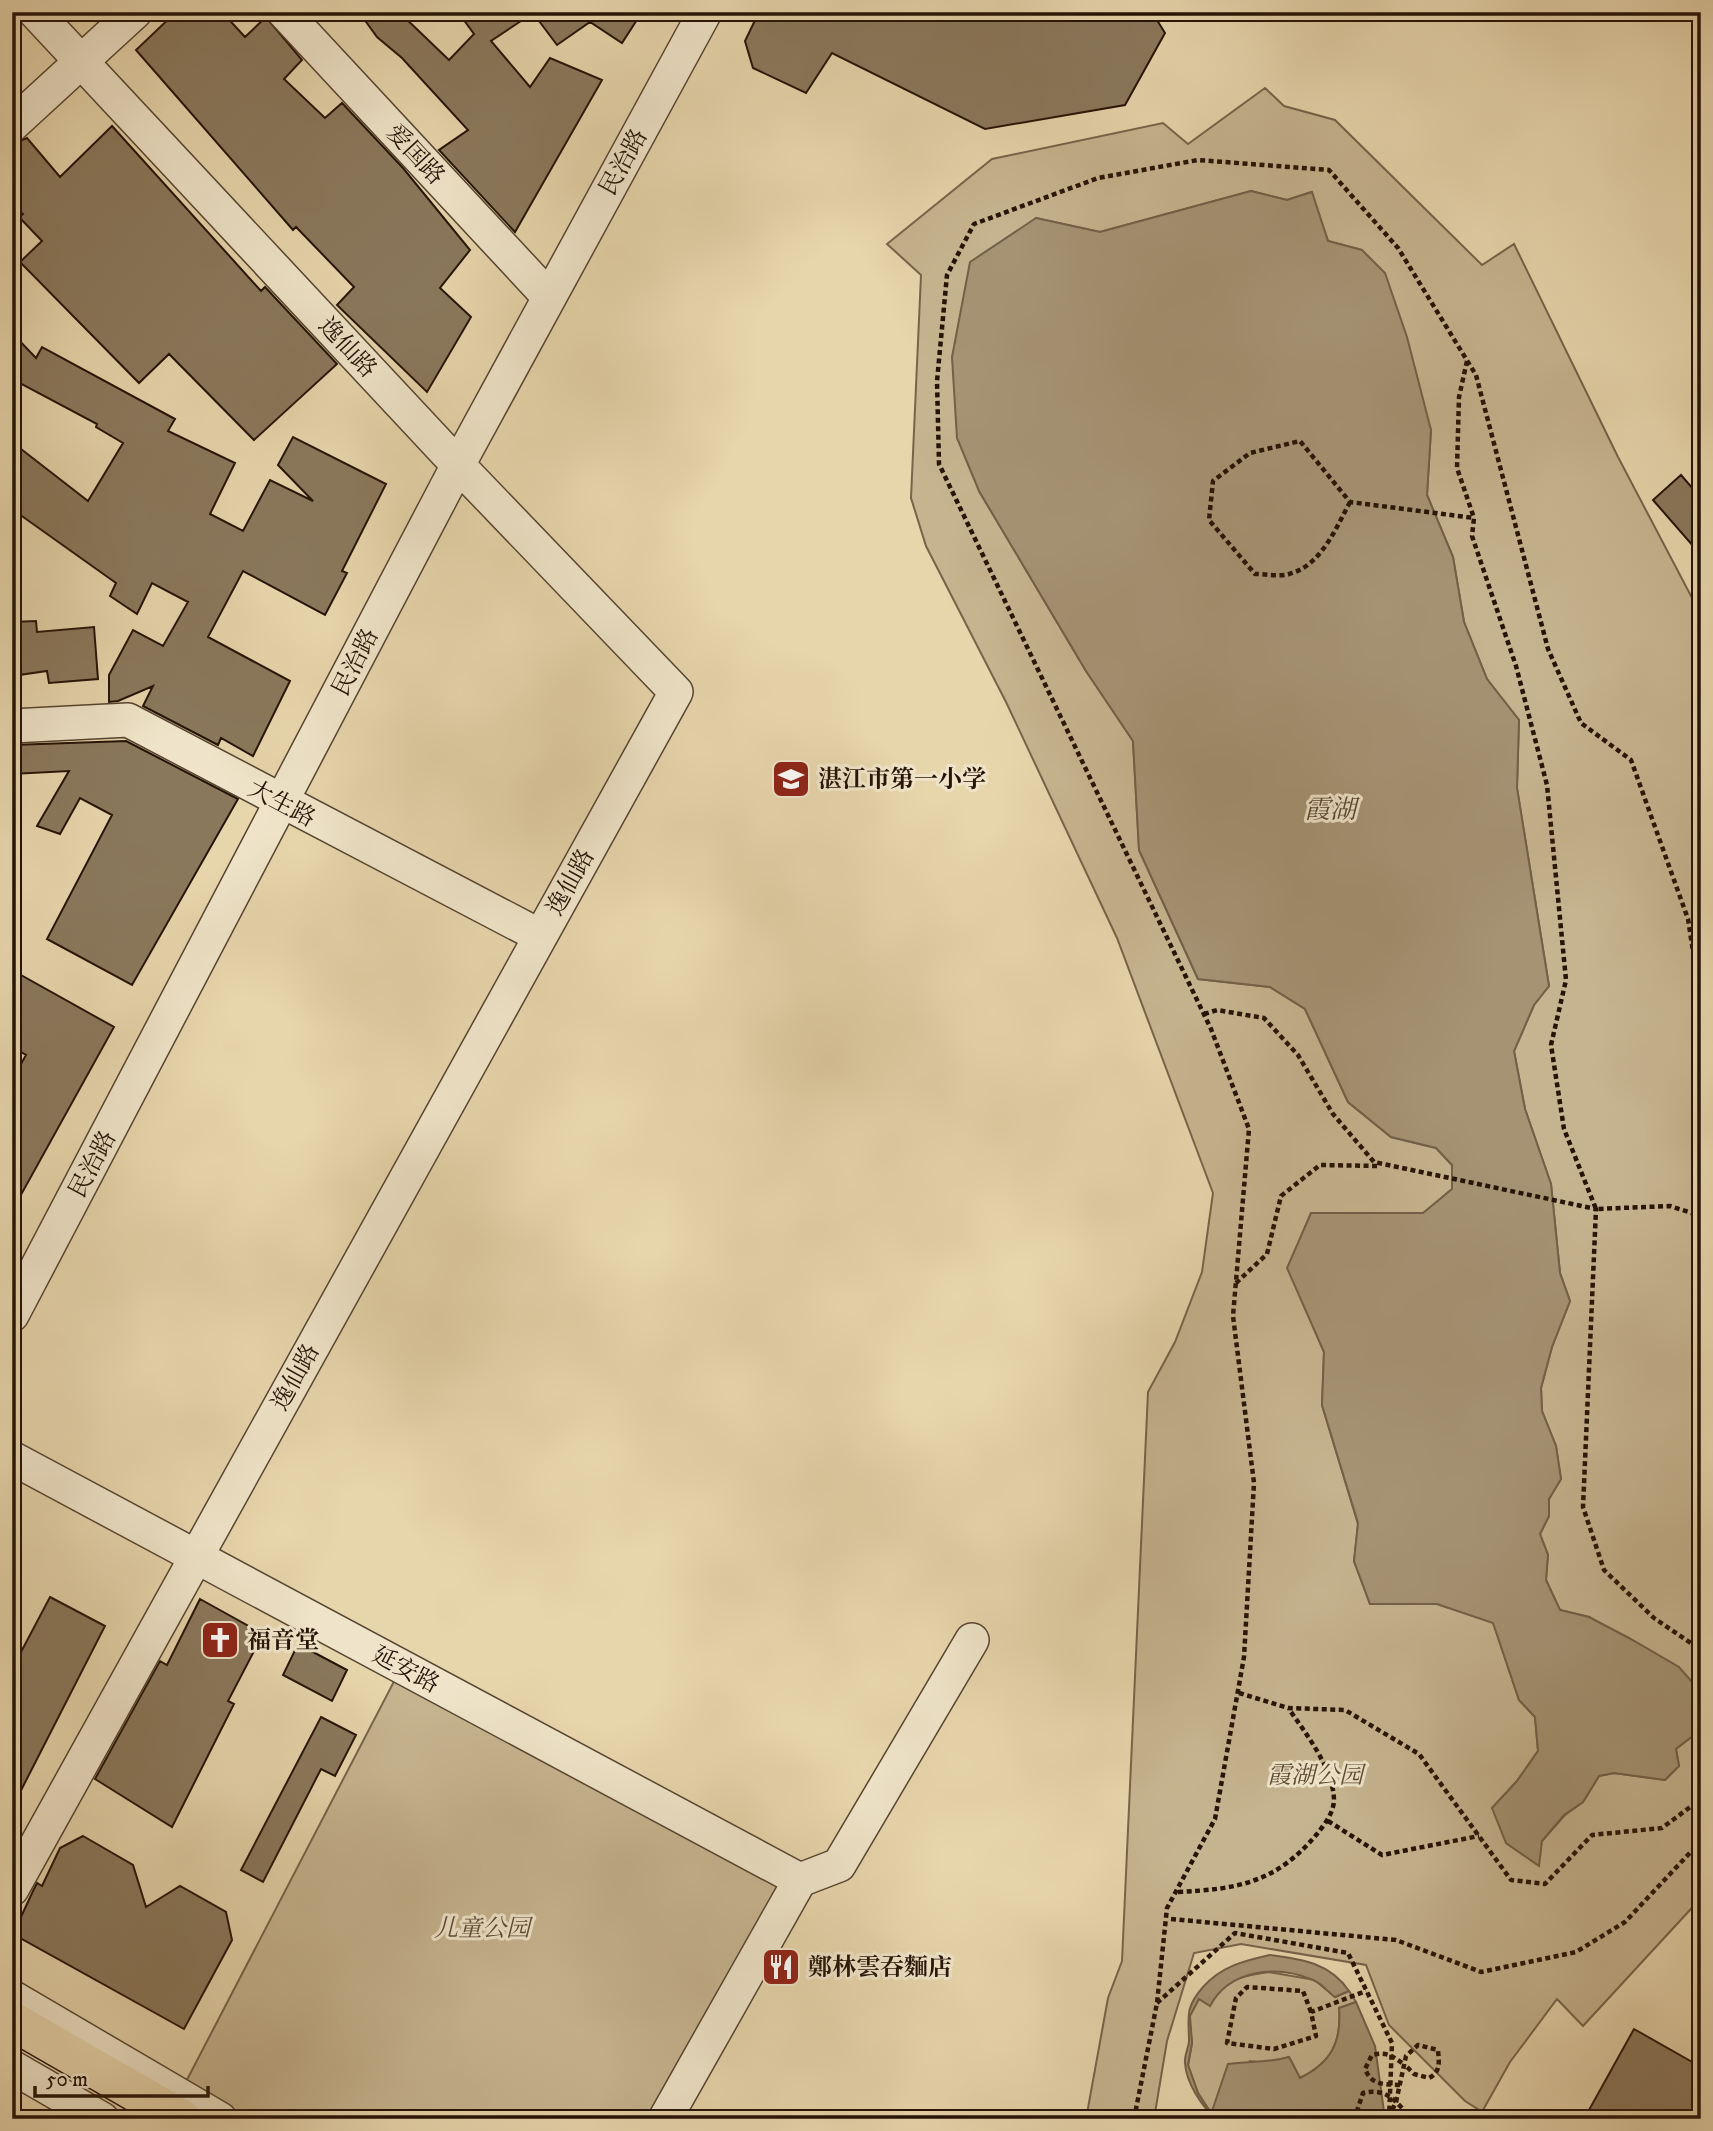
<svg xmlns="http://www.w3.org/2000/svg" width="1713" height="2131" viewBox="0 0 1713 2131" font-family="'IM FELL DW Pica','Noto Serif SC',serif">
<style>
.green{fill:#c6b490;stroke:#76644b;stroke-width:2;fill-rule:evenodd}
.water{fill:#a59374;stroke:#726048;stroke-width:2}
.building{fill:#8a785c;stroke:#251306;stroke-width:2}
.lines{fill:none;stroke-linecap:round;stroke-linejoin:round}
.minor-casing{stroke:#564430;stroke-width:36}
.major-casing{stroke:#251306;stroke-width:41}
.path{stroke:#251306;stroke-width:4.5;stroke-dasharray:5 3.5;stroke-linecap:butt}
.minor{stroke:#efe4c9;stroke-width:33}
.major{stroke:#e7d5ac;stroke-width:38}
.path-bridge{stroke:#251306;stroke-width:4.5;stroke-dasharray:5 3.5;stroke-linecap:butt}
.labels{text-anchor:middle;stroke-width:6;stroke-linejoin:round;paint-order:stroke}
.street-label{font-size:24px;fill:#251306;stroke:#efe4c9}
.poi-label{font-size:24px;font-weight:bold;fill:#251306;stroke:#efe4c9;text-anchor:start}
.park-label{font-size:24px;font-style:italic;fill:#5d4b36;stroke:#efe4c9}
.water-label{font-size:26px;font-style:italic;fill:#584632;stroke:#efe4c9}
</style>
<rect width="100%" height="100%" fill="#e7d5ac"/>
<filter id="stains"><feTurbulence type="fractalNoise" baseFrequency=".00286" numOctaves="4"/><feColorMatrix values="0 0 0 0 .2 0 0 0 0 .09 0 0 0 0 .02 0 0 0 .5 -.17"/></filter>
<radialGradient id="worn" r=".72"><stop offset=".6" stop-color="#630" stop-opacity="0"/><stop offset="1" stop-color="#630" stop-opacity=".3"/></radialGradient>
<path class="green" d="M 1265,88 L 1284,106 L 1335,120 L 1482,265 L 1514,244 L 1618,457 L 1701,615 L 1701,1898 L 1583,2026 L 1557,1999 L 1510,2062 L 1478,2119 L 1475,2119 L 1479,2110 L 1465,2101 L 1389,2025 L 1366,1965 L 1241,1944 L 1194,1953 L 1167,2041 L 1154,2119 L 1086,2119 L 1108,1998 L 1122,1961 L 1148,1392 L 1175,1342 L 1202,1272 L 1213,1193 L 1117,938 L 1006,702 L 926,546 L 911,498 L 921,275 L 887,244 L 992,159 L 1163,123 L 1188,144 ZM 1251,191 L 1287,200 L 1311,192 L 1328,241 L 1362,250 L 1431,430 L 1427,495 L 1453,557 L 1464,622 L 1487,679 L 1519,720 L 1517,788 L 1549,986 L 1534,1005 L 1514,1051 L 1525,1109 L 1551,1184 L 1560,1273 L 1570,1301 L 1552,1347 L 1541,1388 L 1542,1411 L 1556,1446 L 1561,1479 L 1549,1499 L 1549,1516 L 1540,1534 L 1548,1555 L 1546,1580 L 1560,1610 L 1589,1617 L 1653,1654 L 1694,1735 L 1676,1749 L 1679,1766 L 1665,1780 L 1614,1773 L 1599,1776 L 1583,1802 L 1565,1815 L 1542,1841 L 1492,1808 L 1517,1781 L 1538,1751 L 1535,1717 L 1519,1700 L 1493,1622 L 1437,1604 L 1370,1604 L 1354,1561 L 1358,1524 L 1322,1405 L 1324,1352 L 1288,1268 L 1311,1213 L 1424,1213 L 1452,1189 L 1452,1165 L 1436,1148 L 1391,1137 L 1348,1102 L 1305,1009 L 1270,987 L 1198,979 L 1139,850 L 1133,741 L 1086,671 L 979,491 L 1036,218 L 1100,232 Z
M 402,1666 L 800,1880 L 665,2119 L 210,2119 L 177,2099 Z
M 1269,1972 L 1315,1980 L 1335,1997 L 1349,1991 L 1356,2002 L 1339,2008 C 1342,2043 1331,2062 1300,2078 L 1289,2057 L 1266,2063 L 1250,2061 L 1212,2114 L 1198,2093 L 1188,2065 L 1192,2043 L 1189,2016 L 1199,1999 L 1210,2005 C 1226,1977 1239,1977 1269,1972 Z"/>
<path class="water" d="M 1251,191 L 1287,200 L 1312,192 L 1328,241 L 1362,250 L 1385,273 L 1407,337 L 1431,430 L 1427,495 L 1453,557 L 1464,622 L 1487,679 L 1519,720 L 1517,788 L 1549,986 L 1534,1005 L 1514,1051 L 1525,1109 L 1551,1184 L 1560,1273 L 1570,1301 L 1552,1347 L 1541,1388 L 1542,1411 L 1556,1446 L 1561,1479 L 1549,1499 L 1549,1516 L 1540,1534 L 1548,1555 L 1546,1580 L 1560,1610 L 1589,1617 L 1629,1638 L 1679,1667 L 1693,1683 L 1700,1713 L 1694,1735 L 1676,1749 L 1679,1766 L 1665,1780 L 1614,1773 L 1599,1776 L 1583,1802 L 1564,1815 L 1542,1841 L 1539,1866 L 1506,1843 L 1492,1808 L 1517,1781 L 1538,1751 L 1535,1717 L 1519,1700 L 1493,1623 L 1437,1604 L 1370,1604 L 1354,1561 L 1358,1523 L 1322,1405 L 1324,1352 L 1287,1268 L 1311,1213 L 1423,1213 L 1452,1189 L 1452,1165 L 1436,1148 L 1391,1137 L 1348,1102 L 1305,1009 L 1270,987 L 1198,979 L 1139,850 L 1133,741 L 1086,671 L 979,491 L 957,438 L 952,357 L 970,262 L 1036,218 L 1100,232 Z
M 1270,1955 C 1302,1959 1330,1963 1349,1991 L 1335,1997 C 1328,1992 1321,1983 1313,1980 C 1276,1964 1229,1970 1210,2006 L 1199,1999 L 1190,2016 L 1192,2043 L 1188,2065 L 1198,2093 L 1211,2114 L 1228,2064 C 1250,2061 1268,2063 1289,2057 L 1300,2078 C 1331,2063 1342,2042 1339,2008 L 1356,2002 L 1375,2046 L 1385,2119 L 1217,2119 C 1202,2108 1186,2082 1185,2063 C 1184,2057 1188,2049 1189,2042 C 1189,2017 1184,2009 1203,1987 C 1222,1966 1244,1961 1270,1955 Z"/>
<path class="building" d="M 176,12 L 222,12 L 245,37 L 266,17 L 302,60 L 284,79 L 325,118 L 342,103 L 403,168 L 470,250 L 440,288 L 471,317 L 427,392 L 337,305 L 354,287 L 296,227 L 293,230 L 136,50 Z
M 359,12 L 399,12 L 449,60 L 474,34 L 458,12 L 642,12 L 622,43 L 590,22 L 557,45 L 533,13 L 491,41 L 530,87 L 550,58 L 602,80 L 515,232 L 439,150 L 468,130 L 402,58 L 377,37 Z
M 759,12 L 1152,12 L 1165,33 L 1125,105 L 985,129 L 832,53 L 806,93 L 753,68 L 745,41 Z
M 112,126 L 261,291 L 265,287 L 337,364 L 254,440 L 169,354 L 139,383 L 20,262 L 42,241 L 19,217 L 23,214 L 12,202 L 12,144 L 27,138 L 60,177 Z
M 12,333 L 36,358 L 42,347 L 175,419 L 168,431 L 235,463 L 210,514 L 243,531 L 270,480 L 313,501 L 278,465 L 293,437 L 386,484 L 342,571 L 347,573 L 325,615 L 243,571 L 208,637 L 290,681 L 253,756 L 221,738 L 218,745 L 143,706 L 153,686 L 118,701 L 109,702 L 109,675 L 133,630 L 163,646 L 188,602 L 152,583 L 137,614 L 110,596 L 116,583 L 12,509 L 12,442 L 88,501 L 123,443 L 96,427 L 97,424 L 12,379 Z
M 1681,475 L 1701,498 L 1701,555 L 1653,500 Z
M 36,621 L 37,632 L 94,627 L 98,679 L 49,683 L 47,671 L 12,676 L 12,622 Z
M 126,741 L 238,799 L 132,985 L 47,939 L 112,815 L 80,798 L 60,834 L 37,826 L 69,771 L 12,774 L 12,745 Z
M 12,970 L 114,1027 L 12,1211 L 12,1080 L 26,1055 L 12,1047 Z
M 50,1597 L 105,1626 L 12,1808 L 12,1669 Z
M 200,1599 L 263,1634 L 228,1701 L 234,1704 L 172,1827 L 95,1779 L 160,1661 L 167,1665 Z
M 298,1644 L 347,1670 L 332,1701 L 283,1675 Z
M 321,1717 L 356,1735 L 335,1776 L 321,1769 L 263,1882 L 241,1870 Z
M 83,1836 L 133,1865 L 146,1907 L 180,1886 L 226,1912 L 232,1940 L 184,2029 L 13,1934 L 33,1891 L 37,1883 L 42,1886 L 60,1848 Z
M 1634,2029 L 1701,2067 L 1701,2119 L 1584,2119 Z"/>
<g class="lines">
<defs>
<path id="minor" d="M 284,12 L 548,296
M 12,125 L 135,12
M 12,726 L 128,720 L 540,936
M 12,1315 L 458,465 L 705,12
M 12,1458 L 800,1880
M 12,1889 L 676,692 L 458,465 L 35,12
M 12,1997 L 220,2119
M 12,2067 L 102,2119
M 665,2119 L 800,1880 L 839,1865 L 972,1640"/>
<path id="major" d="M 12,2021 L 182,2119"/>
</defs>
<use href="#minor" class="minor-casing"/>
<use href="#major" class="major-casing"/>
<path class="path" d="M 1467,361 L 1459,397 L 1457,468 L 1474,518
M 1350,502 C 1336,528 1321,566 1289,574 C 1279,577 1265,574 1255,574 L 1209,520 L 1213,481 L 1250,453 L 1300,441 L 1350,502 L 1474,518 L 1472,536 L 1516,666 L 1547,785 L 1566,980 L 1551,1045 L 1564,1129 L 1596,1209 L 1670,1206 L 1701,1216
M 1204,1014 L 1217,1010 L 1264,1018 L 1298,1055 L 1333,1114 L 1374,1162 L 1596,1209 L 1583,1507 L 1604,1570 L 1654,1618 L 1701,1650
M 1236,1283 L 1267,1254 L 1281,1196 L 1320,1165 L 1379,1166
M 1239,1693 L 1288,1708 L 1345,1710 L 1419,1754 L 1511,1880 L 1545,1884 L 1592,1835 L 1662,1828 L 1701,1799
M 1328,1821 L 1382,1855 L 1479,1836
M 1178,1892 C 1238,1889 1276,1883 1317,1834 C 1324,1825 1333,1814 1334,1801 C 1334,1769 1306,1734 1289,1709
M 1171,1919 L 1396,1940 L 1481,1972 L 1576,1952 L 1625,1922 L 1701,1841
M 1157,2003 L 1235,1933 L 1348,1953 L 1392,2043 L 1389,2119
M 1311,2012 L 1303,1991 L 1247,1987 L 1236,1998 L 1227,2043 L 1274,2049 L 1316,2036 L 1311,2012 L 1366,1991
M 1402,2108 L 1396,2102 L 1406,2056 L 1418,2045 L 1438,2050 C 1439,2062 1441,2072 1429,2078 L 1414,2074 L 1405,2065
M 1134,2119 L 1157,2003 L 1167,1908 L 1215,1819 L 1244,1657 L 1254,1483 L 1233,1316 L 1249,1129 L 1211,1029 L 939,464 L 937,381 L 947,275 L 974,224 L 1098,178 L 1198,160 L 1329,170 L 1398,248 L 1476,375 L 1548,649 L 1581,723 L 1631,760 L 1688,919 L 1701,1003"/>
<use href="#minor" class="minor"/>
<use href="#major" class="major"/>
<path class="path-bridge" d="M 1400,2085 C 1384,2084 1372,2086 1365,2069 L 1372,2055 C 1387,2051 1392,2056 1405,2065
M 1362,2119 L 1357,2111 L 1363,2093 C 1376,2090 1386,2092 1396,2102 L 1388,2119"/>
</g>
<defs>
<symbol id="school-square" viewBox="-11 -11 22 22"><rect x="-9" y="-9" width="18" height="18" rx="4" fill="#8f2418" stroke="#efe4c9"/><path d="M0-5L7-2L0 1L-7-2ZM-4 1L0 2.5L4 1V4Q0 6-4 4Z" fill="#fff"/></symbol>
<symbol id="church-square" viewBox="-11 -11 22 22"><rect x="-9" y="-9" width="18" height="18" rx="4" fill="#8f2418" stroke="#efe4c9"/><path d="M-1.2-6h2.4v3.5h3.3v2.4h-3.3V6h-2.4V-.1h-3.3v-2.4h3.3Z" fill="#fff"/></symbol>
<symbol id="restaurant-square" viewBox="-11 -11 22 22"><rect x="-9" y="-9" width="18" height="18" rx="4" fill="#8f2418" stroke="#efe4c9"/><path d="M-5-6h1v4h1v-4h1v4h1v-4h1v5L-1.5 .5V6h-2V.5L-5-1ZM5-6V6H3V1.5H1.5Q1.5-4 5-6Z" fill="#fff"/></symbol>
</defs>
<g fill-rule="evenodd">
<use href="#school-square" x="769" y="757" width="44" height="44"/>
<use href="#church-square" x="198" y="1618" width="44" height="44"/>
<use href="#restaurant-square" x="759" y="1945" width="44" height="44"/>
</g>
<g class="labels">
<g class="street-label">
<text transform="translate(416 154) rotate(47)" y="8">爱国路</text>
<text transform="translate(623 162) rotate(-61)" y="8">民治路</text>
<text transform="translate(348 347) rotate(47)" y="8">逸仙路</text>
<text transform="translate(355 662) rotate(-63)" y="8">民治路</text>
<text transform="translate(282 803) rotate(28)" y="8">大生路</text>
<text transform="translate(570 882) rotate(-61)" y="8">逸仙路</text>
<text transform="translate(92 1164) rotate(-62)" y="8">民治路</text>
<text transform="translate(295 1377) rotate(-61)" y="8">逸仙路</text>
<text transform="translate(406 1669) rotate(28)" y="8">延安路</text>
</g>
<g class="poi-label">
<text x="818" y="787">湛江市第一小学</text>
<text x="247" y="1648">福音堂</text>
<text x="808" y="1975">鄭林雲吞麵店</text>
</g>
<g class="park-label">
<text x="1315" y="1783">霞湖公园</text>
<text x="482" y="1936">儿童公园</text>
</g>
<g class="water-label">
<text x="1330" y="818">霞湖</text>
</g>
</g>
<rect width="1713" height="2131" fill="none" stroke="#e7d5ac" stroke-width="42"/>
<rect x="14" y="14" width="1685" height="2103" fill="none" stroke="#251306" stroke-width="3.5"/>
<rect x="21" y="21" width="1671" height="2089" fill="none" stroke="#251306" stroke-width="2"/>
<path d="M35 2086v10h173v-10" fill="none" stroke="#251306" stroke-width="3.5"/>
<text x="46" y="2086" font-size="21" fill="#251306" stroke="#efe4c9" stroke-width="5" paint-order="stroke">50 m</text>
<rect width="100%" height="100%" filter="url(#stains)"/>
<rect width="100%" height="100%" fill="url(#worn)"/>
</svg>
